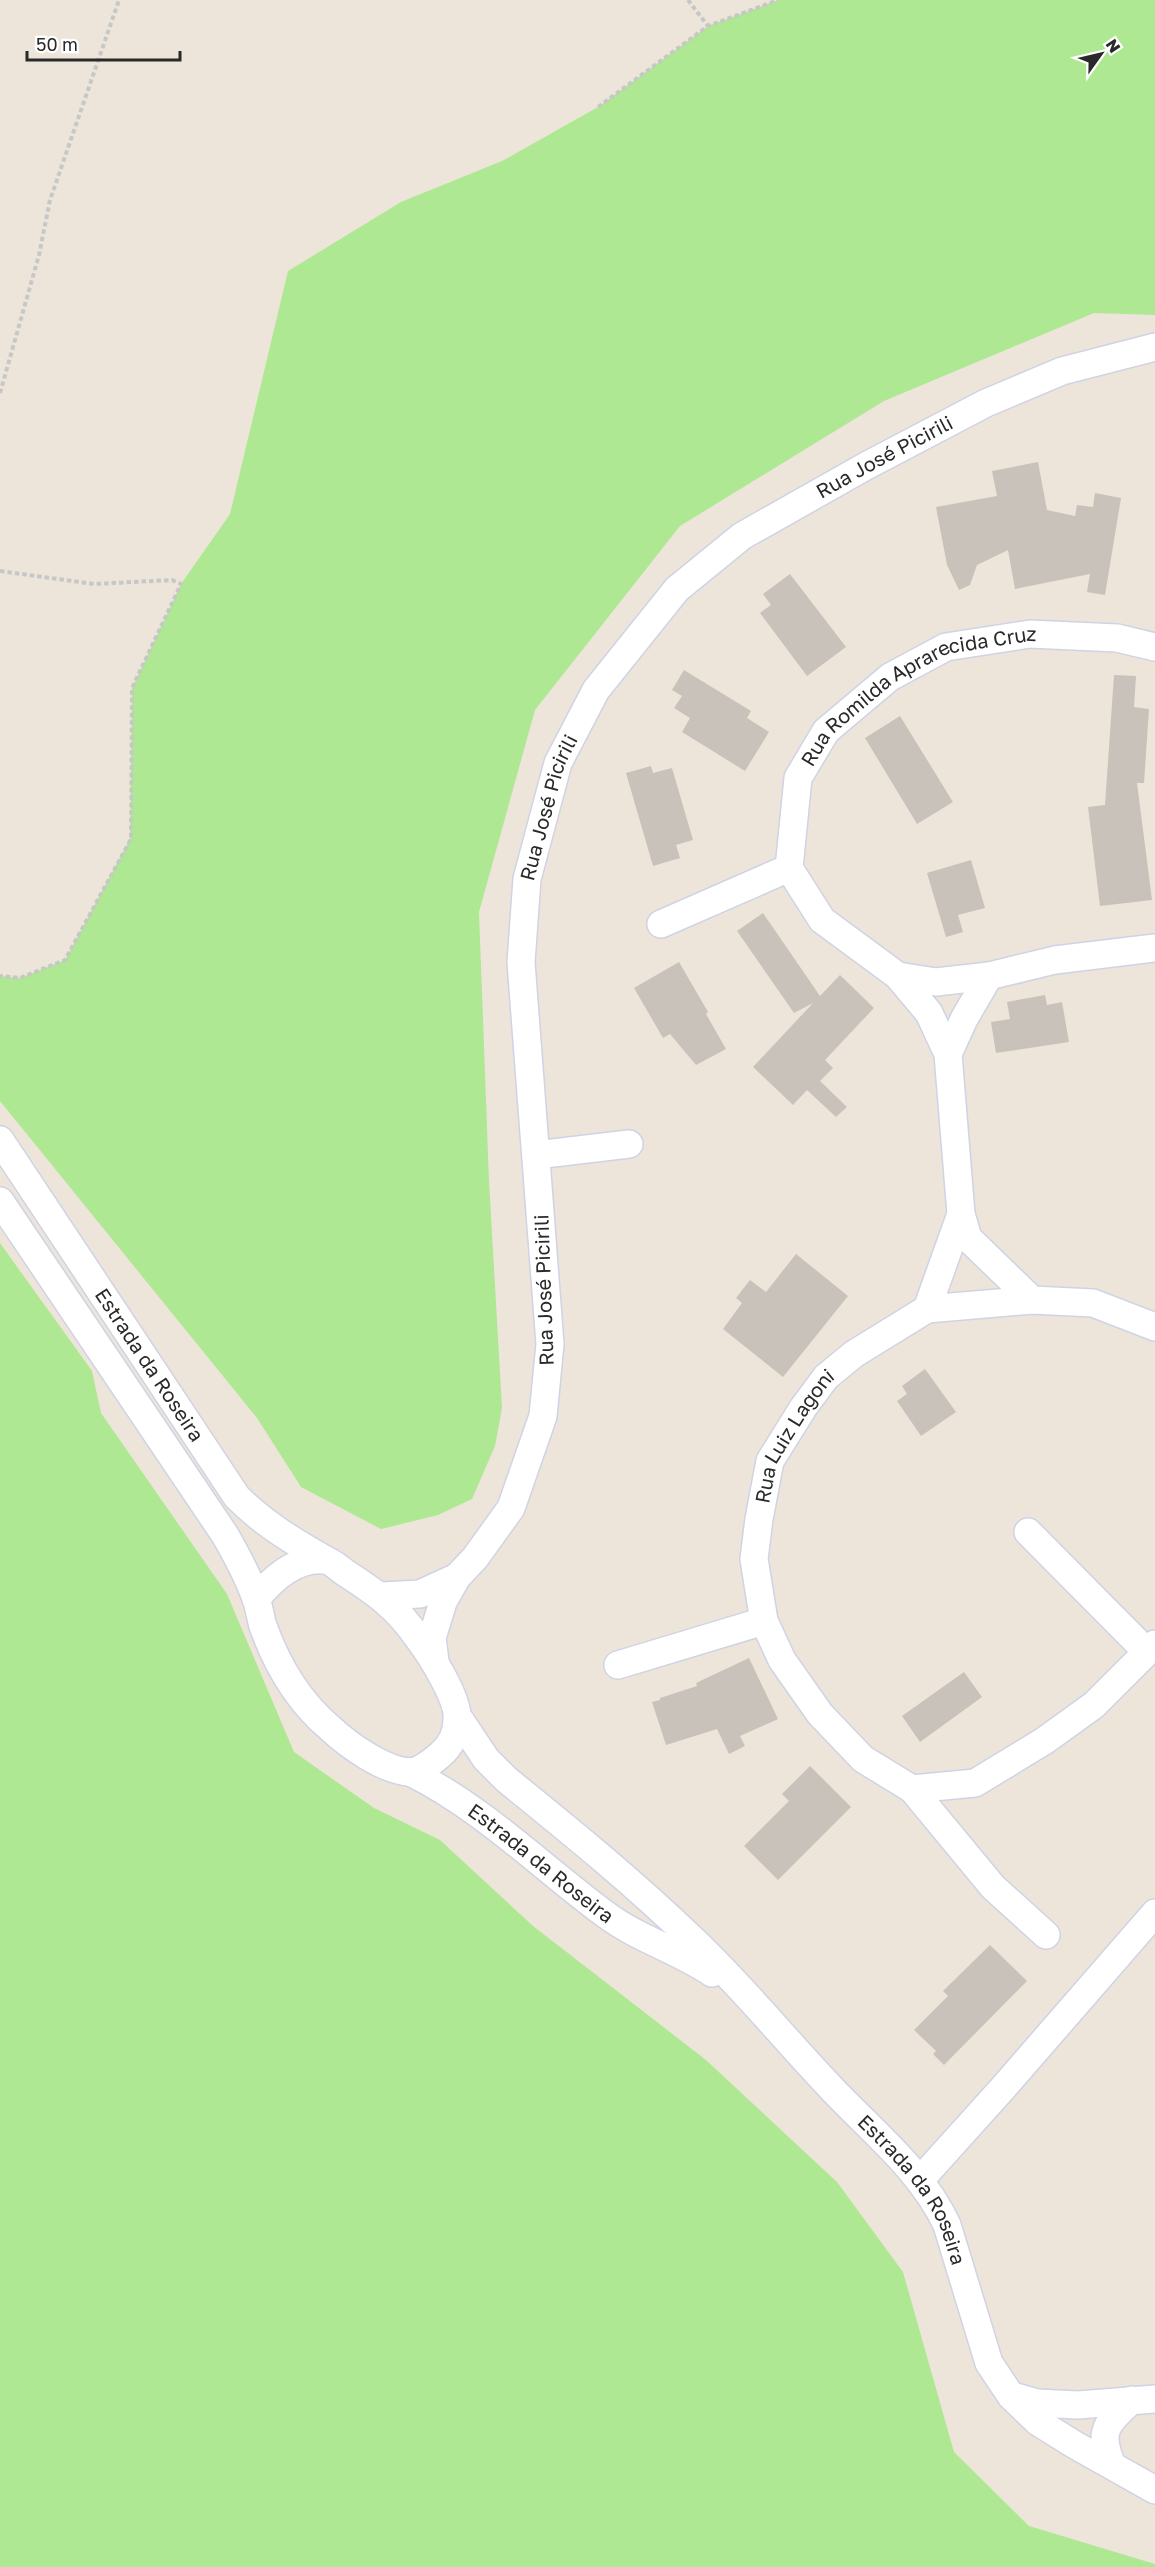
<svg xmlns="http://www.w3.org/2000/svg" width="1155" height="2567" viewBox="0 0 1155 2567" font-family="'Golos Text',sans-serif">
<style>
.green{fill:#aee892}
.building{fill:#c8c2ba}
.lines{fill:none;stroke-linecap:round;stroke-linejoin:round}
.minor-casing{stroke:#cfd3e4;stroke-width:30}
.path{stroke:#c7c7c7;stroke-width:4;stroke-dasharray:4.5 3;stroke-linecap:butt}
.minor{stroke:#fff;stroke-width:27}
.labels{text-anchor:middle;stroke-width:5;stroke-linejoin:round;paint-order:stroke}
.street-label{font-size:20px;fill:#292929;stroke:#fff}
</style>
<rect width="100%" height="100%" fill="#ede5da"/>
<path class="green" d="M 778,0 L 1155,0 L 1155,315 L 1094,313 L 884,401 L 680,526 L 535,710 L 479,912 L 489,1181 L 502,1408 L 495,1446 L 472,1499 L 438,1515 L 381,1529 L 301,1487 L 257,1418 L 0,1101 L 0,976 L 20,978 L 65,960 L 130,839 L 132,688 L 181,584 L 230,514 L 288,271 L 401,202 L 502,161 L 598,107 L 708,26 Z
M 0,1243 L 92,1371 L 101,1413 L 227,1594 L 294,1752 L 374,1808 L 440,1840 L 533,1926 L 706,2060 L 837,2182 L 903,2272 L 954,2452 L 1029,2526 L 1155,2564 L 1155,2567 L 0,2567 Z"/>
<path class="building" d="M 1038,462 L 1047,510 L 1075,516 L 1077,505 L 1093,507 L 1095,493 L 1121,498 L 1105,595 L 1087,592 L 1090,574 L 1015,589 L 1008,550 L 977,565 L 970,585 L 959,590 L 947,565 L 936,507 L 997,496 L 992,471 Z
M 790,574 L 846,647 L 807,676 L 760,613 L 771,605 L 763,594 Z
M 684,670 L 751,711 L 747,718 L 769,732 L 745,771 L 682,732 L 690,718 L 674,708 L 682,696 L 672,690 Z
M 1114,675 L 1136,676 L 1134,707 L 1149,709 L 1144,783 L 1137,783 L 1152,900 L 1100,906 L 1088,807 L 1105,805 Z
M 900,716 L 953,802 L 917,824 L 865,738 Z
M 651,766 L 653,773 L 672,768 L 693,840 L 676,845 L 680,858 L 653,866 L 626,773 Z
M 971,860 L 985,908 L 958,915 L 963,932 L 946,937 L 927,873 Z
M 763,913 L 820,996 L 840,975 L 874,1008 L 825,1060 L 833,1068 L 820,1081 L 847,1107 L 836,1117 L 807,1090 L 793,1105 L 753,1067 L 813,1003 L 794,1013 L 737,931 Z
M 679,962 L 708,1012 L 706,1014 L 726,1049 L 696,1065 L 670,1034 L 663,1038 L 634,988 Z
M 1045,995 L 1047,1005 L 1062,1002 L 1069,1042 L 996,1053 L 991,1022 L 1010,1019 L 1007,1002 Z
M 796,1254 L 848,1296 L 783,1377 L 723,1329 L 742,1303 L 736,1298 L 750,1280 L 766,1292 Z
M 925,1369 L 956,1412 L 921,1436 L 897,1401 L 907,1394 L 902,1386 Z
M 749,1658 L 778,1719 L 740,1736 L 745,1746 L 729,1754 L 717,1729 L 666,1745 L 652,1702 L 660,1700 L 660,1698 L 697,1686 L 696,1683 Z
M 964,1672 L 982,1697 L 920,1742 L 902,1716 Z
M 810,1766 L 851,1807 L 778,1880 L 744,1846 L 789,1801 L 782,1794 Z
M 990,1945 L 1027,1981 L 944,2065 L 933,2054 L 936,2051 L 914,2030 L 948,1996 L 943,1991 Z"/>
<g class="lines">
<defs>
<g id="minor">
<path d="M 661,924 L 789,868"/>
<path d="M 898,976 L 936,982 L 989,976 L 1055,960 L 1155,948"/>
<path d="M 948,1054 L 964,1019 L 989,976"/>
<path id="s1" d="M 0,1140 L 237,1497 C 264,1524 294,1542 326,1560"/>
<path d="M 536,1155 L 629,1144"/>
<path d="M 0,1201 L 225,1535 C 236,1554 247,1574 255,1596 C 259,1605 260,1616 263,1626 C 277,1665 298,1701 330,1728 C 348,1745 383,1770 409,1772 C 419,1772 433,1761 440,1755 C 451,1746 457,1733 457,1719 C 459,1699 430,1654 418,1638 C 397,1607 375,1592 344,1572 C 339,1568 331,1561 325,1560 C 296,1557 273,1578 256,1599"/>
<path d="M 961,1214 L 968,1238 L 1032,1300"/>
<path id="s2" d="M 927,1309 L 961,1214 L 948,1054 L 929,1013 L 898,976 L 822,920 L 789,868 L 798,778 L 826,731 L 890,677 L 946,647 L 1030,634 L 1117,638 L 1155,647"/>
<path d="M 1028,1532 L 1146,1651"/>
<path d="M 382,1596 L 420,1594 L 457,1577"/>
<path id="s3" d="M 435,1661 L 432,1638 L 443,1602 L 457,1577 L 475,1558 L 511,1508 L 543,1416 L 550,1344 L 521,962 L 527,879 L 558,763 L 596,690 L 677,589 L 742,536 L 866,466 L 986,403 L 1062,371 L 1155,347"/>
<path d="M 618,1665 L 764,1621"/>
<path id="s4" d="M 458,1717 L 486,1759 L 507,1780 C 570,1831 634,1883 693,1940 C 743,1987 786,2041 833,2090 C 874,2133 922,2171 947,2225 L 989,2363 L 1011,2396 L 1038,2422 L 1075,2445 L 1155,2490"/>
<path id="s5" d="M 410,1772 C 483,1808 540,1866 605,1914 C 638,1939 678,1950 712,1973"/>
<path d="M 912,1789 L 975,1783 L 1044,1741 L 1094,1705 L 1155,1644"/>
<path id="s6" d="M 1046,1935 L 993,1887 L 912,1789 L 863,1759 L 820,1714 L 782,1660 L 764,1621 L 754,1559 L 759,1519 L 770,1461 L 803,1408 L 826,1377 L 854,1354 L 927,1309 L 1032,1300 L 1093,1303 L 1155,1327"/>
<path d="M 921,2179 L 1003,2088 L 1155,1913"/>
<path d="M 1012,2396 L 1037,2403 L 1078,2405 L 1155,2399"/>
<path d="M 1112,2465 C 1097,2431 1107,2422 1132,2400"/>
</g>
</defs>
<use href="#minor" class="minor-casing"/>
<path class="path" d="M 688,0 L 708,26
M 598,107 L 708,26 L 778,0
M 0,393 L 39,255 L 50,200 L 119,0
M 0,571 L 94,584 L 172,580 L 181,584 L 132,688 L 131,839 L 65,960 L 20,978 L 0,976"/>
<use href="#minor" class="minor"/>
</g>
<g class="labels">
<g class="street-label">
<text dy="7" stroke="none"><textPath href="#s3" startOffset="1392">Rua José Picirili</textPath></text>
<text dy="7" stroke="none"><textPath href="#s2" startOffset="756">Rua Romilda Aprarecida Cruz</textPath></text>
<text dy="7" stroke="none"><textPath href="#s3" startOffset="888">Rua José Picirili</textPath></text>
<text transform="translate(544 1290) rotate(-92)" y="7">Rua José Picirili</text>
<text dy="7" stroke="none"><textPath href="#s1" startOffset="270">Estrada da Roseira</textPath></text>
<text dy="7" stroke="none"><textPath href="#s6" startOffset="622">Rua Luiz Lagoni</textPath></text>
<text dy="7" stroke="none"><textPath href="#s5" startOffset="160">Estrada da Roseira</textPath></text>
<text dy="7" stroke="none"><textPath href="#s4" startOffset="660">Estrada da Roseira</textPath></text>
</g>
</g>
<g transform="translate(1101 54) rotate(56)" stroke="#ffffff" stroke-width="4.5" paint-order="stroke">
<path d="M0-4.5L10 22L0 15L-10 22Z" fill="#292929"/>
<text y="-9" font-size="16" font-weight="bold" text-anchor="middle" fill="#292929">N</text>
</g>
<path d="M27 51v9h153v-9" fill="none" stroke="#292929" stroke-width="3"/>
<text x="36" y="51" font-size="18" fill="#292929" stroke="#ffffff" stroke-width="4.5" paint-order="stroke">50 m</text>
</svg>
